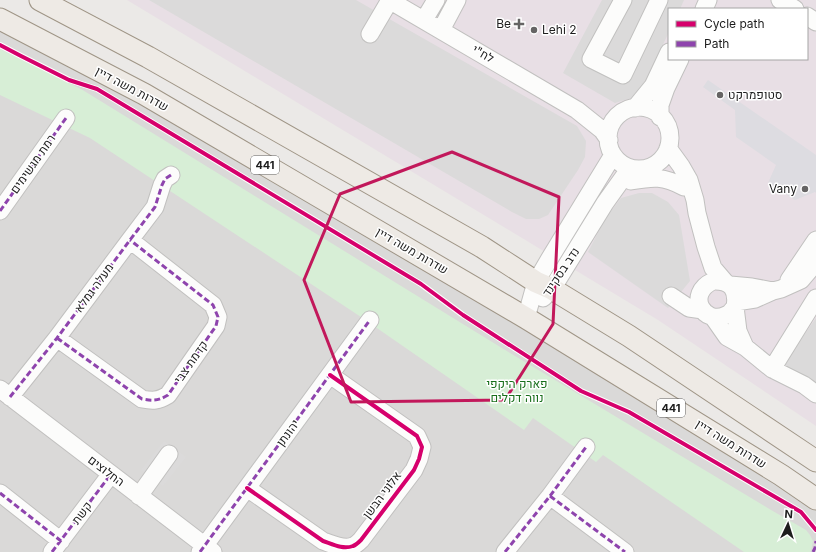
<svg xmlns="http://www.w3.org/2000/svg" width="816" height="552" viewBox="0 0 816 552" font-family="Inter,Heebo,sans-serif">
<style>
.residential{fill:#dad9d8}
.industrial{fill:#e8dfe5;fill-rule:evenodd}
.park{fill:#d7eed6}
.parking{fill:#dbdada}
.plaza{fill:#dddce1}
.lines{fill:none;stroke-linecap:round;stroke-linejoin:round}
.minor-casing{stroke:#c1c0bf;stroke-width:19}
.major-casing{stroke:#9f9586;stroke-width:23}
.minor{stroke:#fcfcfb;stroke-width:17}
.major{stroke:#eeeae5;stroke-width:21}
.quiet{stroke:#8e44ad;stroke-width:3;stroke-dasharray:6 3;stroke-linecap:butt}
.cycleway-casing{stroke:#fff;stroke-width:6}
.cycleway{stroke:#d6006c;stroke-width:4}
.marked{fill:none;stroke:#c2185b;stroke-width:3;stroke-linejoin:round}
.poi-dot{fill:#656464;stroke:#fff;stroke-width:1.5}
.labels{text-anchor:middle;stroke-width:3;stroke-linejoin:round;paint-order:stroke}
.shield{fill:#fff;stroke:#616161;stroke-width:1}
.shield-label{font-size:11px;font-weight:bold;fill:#1d1d1d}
.poi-label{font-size:12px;fill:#1d1d1d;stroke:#fff;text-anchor:end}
.street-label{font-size:12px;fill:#1d1d1d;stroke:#fff}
.park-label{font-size:12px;fill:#186f1b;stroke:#fff}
</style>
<rect width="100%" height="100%" fill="#ebe9e7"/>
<path class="residential" d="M 0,13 L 816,505 L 816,552 L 0,552 Z"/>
<path class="industrial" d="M 127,0 L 816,0 L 816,426 L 658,320 ZM 669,9 L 807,9 L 807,59 L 669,59 Z"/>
<path class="park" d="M 0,49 L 81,89 L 510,353 L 771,510 L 806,530 L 810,535 L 813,541 L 811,551 L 810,552 L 744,552 L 603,455 L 596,462 L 533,418 L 524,430 L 361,317 L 90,138 L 0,95 Z"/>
<path class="parking" d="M 149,0 L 356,0 L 577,126 L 586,141 L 585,157 L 578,170 L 548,215 L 539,219 L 526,219 L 512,212 Z
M 602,0 L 684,0 L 680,9 L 669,9 L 669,32 L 643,86 L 631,98 L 615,103 L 563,73 Z
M 639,193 L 652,193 L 668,202 L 679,215 L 690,281 L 668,308 L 588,252 L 605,219 L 621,198 Z
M 816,318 L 816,399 L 778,372 Z
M 164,441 L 186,457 L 163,486 L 141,470 Z"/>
<path class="plaza" d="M 708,80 L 816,155 L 816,193 L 815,192 L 795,200 L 768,183 L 776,165 L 736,137 L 735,110 L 703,87 Z"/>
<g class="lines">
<defs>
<path id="minor" d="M 389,0 L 577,110 L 602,130 L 609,140
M 623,0 L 591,59 L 623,75 L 659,0
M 780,0 L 795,9
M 704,9 L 708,0
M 807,16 L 816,22
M 424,20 L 436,0
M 441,30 L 457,0
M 370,34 L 390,0
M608 138a31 31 0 1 1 62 0a31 31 0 1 1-62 0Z
M 635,108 L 653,86 L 669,52
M 660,117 L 660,105 L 666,88 L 680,59
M 668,148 L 681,166 L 689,180 L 695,200 L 697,213 L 706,247 L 713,268 L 725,282
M 631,181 C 654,177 663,176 684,187
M 0,211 L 66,118
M 789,280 L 816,240
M 713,281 C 731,280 738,290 735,307 C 732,310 730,314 726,315 C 704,326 685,294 713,281 Z
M 730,285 L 752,287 L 773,291
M 671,296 L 689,308 L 703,310
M 543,298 L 552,289 L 605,203 L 630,168
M 736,302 L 755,299 L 773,291 L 781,289 L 801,280 L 813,266 L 816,262
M 735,307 L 738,331 L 745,347
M 713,317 L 727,337 L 745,347 L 772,369 L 804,385 L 816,394
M 526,318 L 536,282 L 550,258 L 613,155
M 57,338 L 142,399 C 153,401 158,401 168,395 L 216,326 L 218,317 L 213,305 L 130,240
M 772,369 L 816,298
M 0,389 L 213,552
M 10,397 L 57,338 L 130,240 L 155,207 L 162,185 L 165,179 L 171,175
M 247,488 L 323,541 C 332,544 343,550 353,546 C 356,545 359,542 361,540 L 414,470 L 419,459 L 422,447 L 417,436 L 330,375
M 0,493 L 61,541
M 139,496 L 169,454
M 550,496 L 625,552
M 52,552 L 111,474
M 200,552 L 370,320
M 505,552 L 550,496 L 586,447"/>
<path id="major" d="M 40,0 L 148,57 L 482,247 L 536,282 L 552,289 L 629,336 L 816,461
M 0,19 L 144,94 L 526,318 L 781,475 L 816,499"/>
</defs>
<use href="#minor" class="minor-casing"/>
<use href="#major" class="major-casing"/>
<use href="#minor" class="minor"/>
<use href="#major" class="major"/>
<path class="quiet" d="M 0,211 L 66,118
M 57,338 L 142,399 C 153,401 158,401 168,395 L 216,326 L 218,317 L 213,305 L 130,240
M 10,397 L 57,338 L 130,240 L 155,207 L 162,185 L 165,179 L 171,175
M 0,493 L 61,541
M 550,496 L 625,552
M 52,552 L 111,474
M 200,552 L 370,320
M 505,552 L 550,496 L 586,447
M 813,552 L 815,548 L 816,541"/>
<defs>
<path id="cycleway" d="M 0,45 L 21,56 L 69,80 L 97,89 L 421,284 L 463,315 L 581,391 L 629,412 L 801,512 L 816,530
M 247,488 L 323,541 C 332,544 343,550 353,546 C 356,545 359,542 361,540 L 414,470 L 419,459 L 422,447 L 417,436 L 330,375"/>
</defs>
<use href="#cycleway" class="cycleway-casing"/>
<use href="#cycleway" class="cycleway"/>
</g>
<path class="marked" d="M 452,152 L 559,197 L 553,324 L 505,400 L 351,402 L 304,280 L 340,194 Z"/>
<g class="poi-dot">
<path d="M517 18h4v4h4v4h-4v4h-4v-4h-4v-4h4z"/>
<circle cx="534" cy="30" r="4"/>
<circle cx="720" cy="95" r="4"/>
<circle cx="805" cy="189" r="4"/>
</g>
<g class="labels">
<g class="shield">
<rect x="251" y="156" width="28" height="18" rx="3"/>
<rect x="657" y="399" width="28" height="18" rx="3"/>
</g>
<g class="shield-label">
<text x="265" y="169">441</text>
<text x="671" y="412">441</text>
</g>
<g class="poi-label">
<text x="511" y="28">Be</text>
<text x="542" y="34" text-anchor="start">Lehi 2</text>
<text x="728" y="99" text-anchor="start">סטופמרקט</text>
<text x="797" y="193">Vany</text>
</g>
<g class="street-label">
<text transform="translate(483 54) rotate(30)" y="4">לח"י</text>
<text transform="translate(132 89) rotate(28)" y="4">שדרות משה דיין</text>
<text transform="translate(33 164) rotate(-55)" y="4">רמת מגשימים</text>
<text transform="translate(412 251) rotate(30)" y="4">שדרות משה דיין</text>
<text transform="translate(561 272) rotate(-56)" y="4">נדב בסקינד</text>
<text transform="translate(94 288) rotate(-54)" y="4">מעלה גמלא</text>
<text transform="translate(191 362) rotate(-55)" y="4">קדמת צבי</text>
<text transform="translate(288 433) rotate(-54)" y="4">יהונתן</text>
<text transform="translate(731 444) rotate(32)" y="4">שדרות משה דיין</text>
<text transform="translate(106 471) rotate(37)" y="4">החלוצים</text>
<text transform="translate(382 495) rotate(-53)" y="4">אלוני הבשן</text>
<text transform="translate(82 513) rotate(-53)" y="4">קשת</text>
</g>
<g class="park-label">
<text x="517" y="388">פארק היקפי<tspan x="517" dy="14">נווה דקלים</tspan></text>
</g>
</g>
<rect x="668" y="8" width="140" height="52" fill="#ffffff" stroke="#a5a5a5"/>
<rect x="676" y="21" width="20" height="6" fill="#d6006c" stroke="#a5a5a5"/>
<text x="704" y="28" font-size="12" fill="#1d1d1d">Cycle path</text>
<rect x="676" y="41" width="20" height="6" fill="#8e44ad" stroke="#a5a5a5"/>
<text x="704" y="48" font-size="12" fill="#1d1d1d">Path</text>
<g transform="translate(788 524) rotate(4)" stroke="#ffffff" stroke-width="3" paint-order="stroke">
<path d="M0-3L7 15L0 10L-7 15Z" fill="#1d1d1d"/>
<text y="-6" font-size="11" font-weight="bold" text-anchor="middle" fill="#1d1d1d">N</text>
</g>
</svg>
